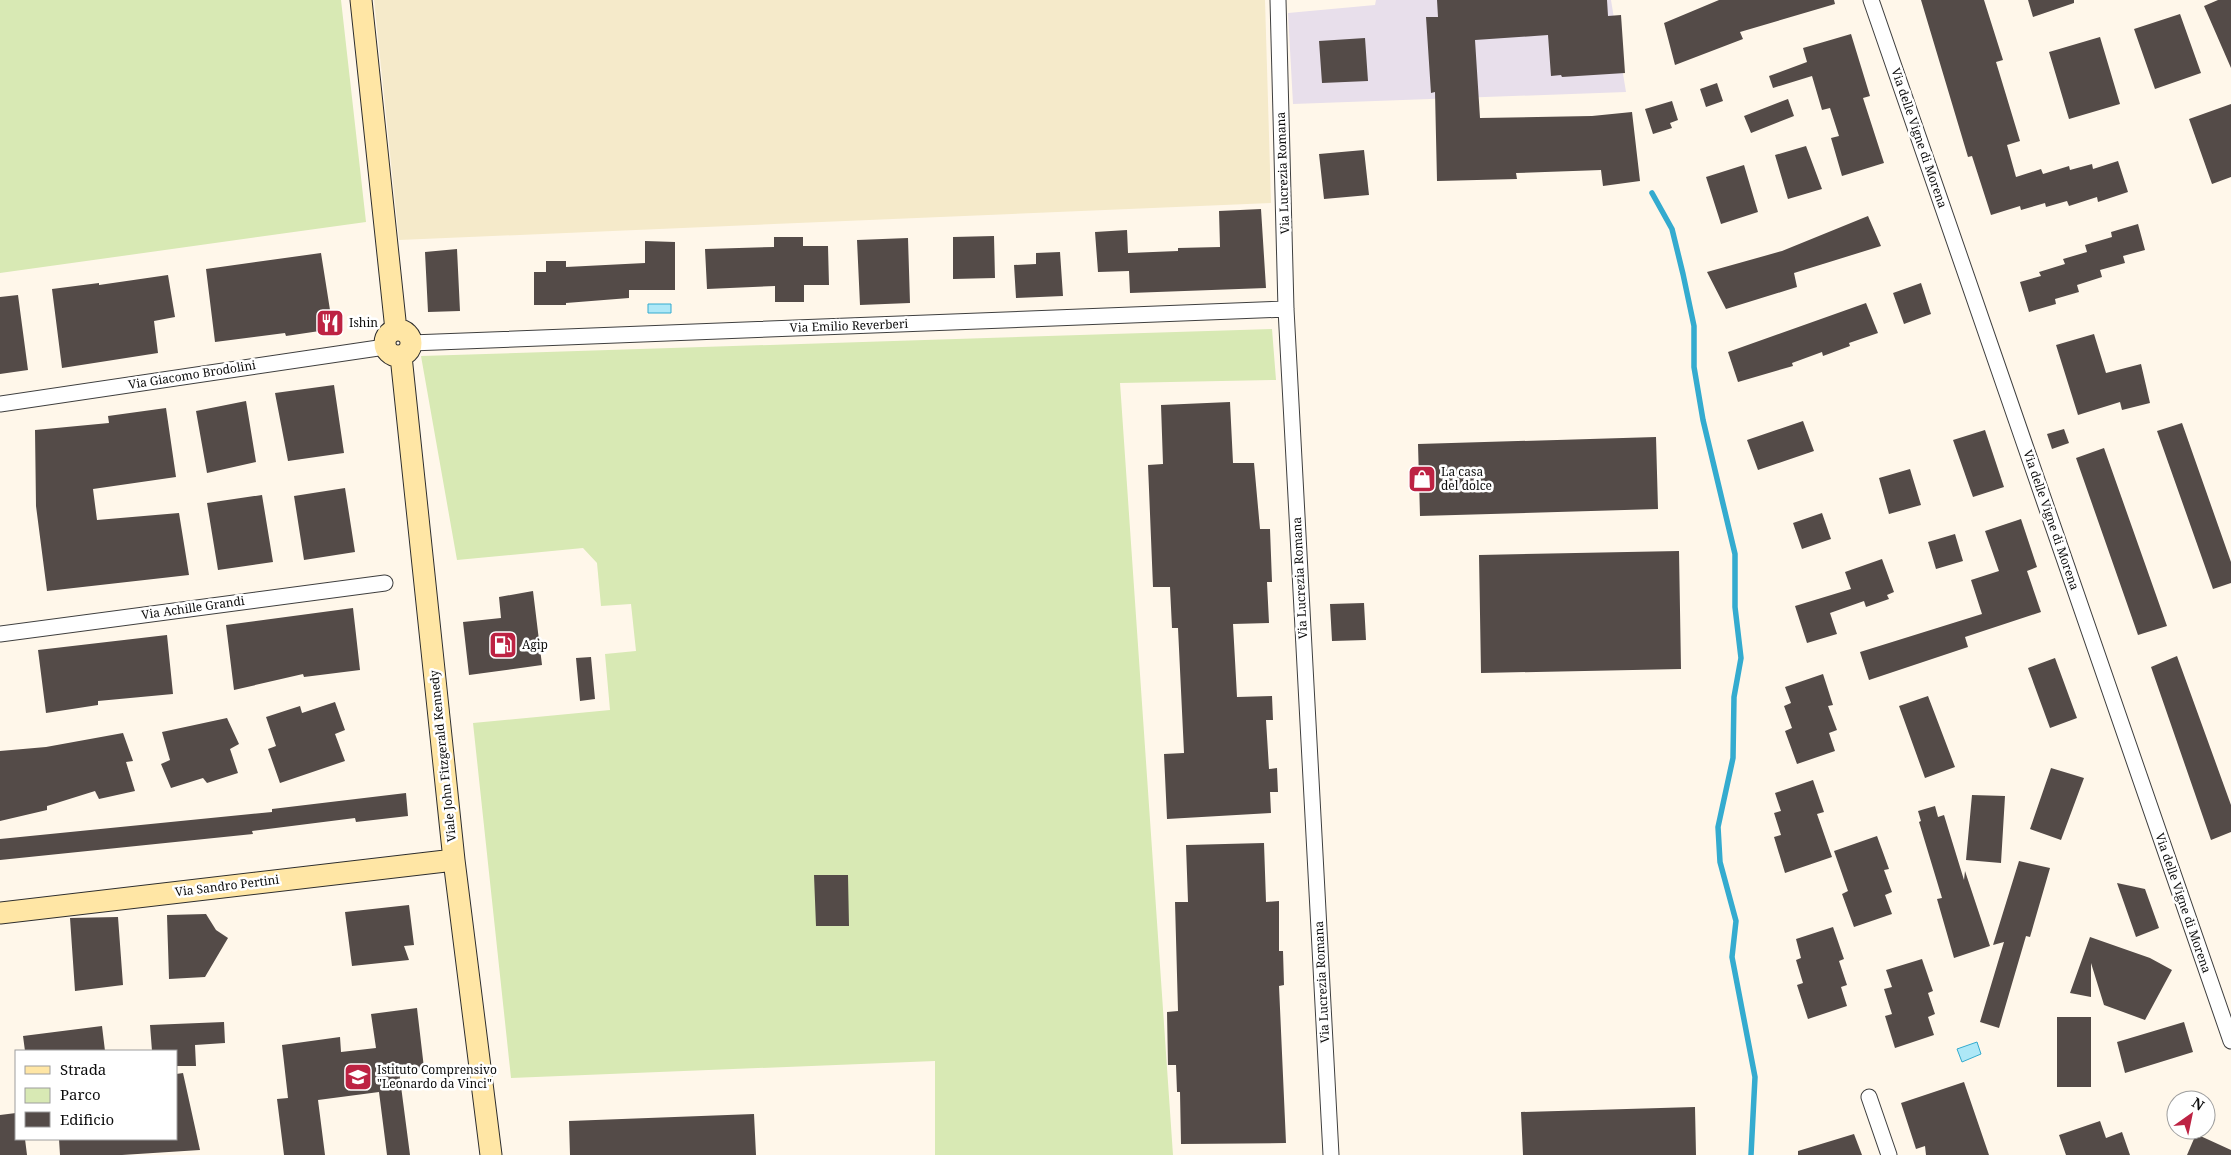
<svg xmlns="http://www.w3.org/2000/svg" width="2231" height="1155" viewBox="0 0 2231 1155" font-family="'Noto Serif',serif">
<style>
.industrial{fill:#e8dfeb}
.farmland{fill:#f5eaca}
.green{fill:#d8e9b4}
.water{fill:#aee8f7;stroke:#34abcf}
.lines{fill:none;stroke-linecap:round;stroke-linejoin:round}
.stream{stroke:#34abcf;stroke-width:5.5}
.building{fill:#544b48}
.street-casing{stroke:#3f3f3f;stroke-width:17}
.secondary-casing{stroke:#2e2e2e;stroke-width:23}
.street{stroke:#fff;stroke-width:15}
.secondary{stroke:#ffe6a5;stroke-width:21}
.labels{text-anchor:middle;stroke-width:5;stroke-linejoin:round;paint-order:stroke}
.street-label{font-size:12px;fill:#0c0c0c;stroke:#fff}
.poi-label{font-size:12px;fill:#0c0c0c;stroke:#fff;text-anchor:start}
</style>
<rect width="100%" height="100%" fill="#fff7ea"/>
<path class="industrial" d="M 1376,0 L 1611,0 L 1626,92 L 1293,104 L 1288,13 L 1375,5 Z"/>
<path class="farmland" d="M 374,0 L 1265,0 L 1271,203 L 399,240 Z"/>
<path class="green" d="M 0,0 L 341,0 L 366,222 L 0,273 Z
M 1272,329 L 1276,380 L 1120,383 L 1173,1155 L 935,1155 L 935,1061 L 511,1078 L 473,723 L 610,710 L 605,654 L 636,651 L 631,604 L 601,606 L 597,563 L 583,548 L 457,560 L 421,356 Z"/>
<path class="water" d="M 648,304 L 671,304 L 671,313 L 648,313 Z
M 1977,1042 L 1981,1054 L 1962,1062 L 1957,1049 Z"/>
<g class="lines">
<path class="stream" d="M 1652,193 L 1672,229 L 1683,274 L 1694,326 L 1694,367 L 1703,420 L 1735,554 L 1735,607 L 1741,658 L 1734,697 L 1733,758 L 1718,827 L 1720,862 L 1736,921 L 1732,957 L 1755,1077 L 1751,1155"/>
</g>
<path class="building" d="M 1437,0 L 1607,0 L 1608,16 L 1621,15 L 1625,73 L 1562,77 L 1561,75 L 1551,76 L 1548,35 L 1475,40 L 1480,118 L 1592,116 L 1632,112 L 1640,181 L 1603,186 L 1601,170 L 1516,173 L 1517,179 L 1437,181 L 1435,92 L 1431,93 L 1426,17 L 1438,17 Z
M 1719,0 L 1834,0 L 1835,4 L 1740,32 L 1743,39 L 1675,65 L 1664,23 Z
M 1921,0 L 1984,0 L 2003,60 L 1996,62 L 2020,141 L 2007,145 L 2016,177 L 2041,169 L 2043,174 L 2069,166 L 2070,170 L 2092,164 L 2093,169 L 2118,161 L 2128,192 L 2098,202 L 2097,197 L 2069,206 L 2067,201 L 2046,207 L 2045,203 L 2021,210 L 2020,206 L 1991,215 L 1972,156 L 1968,157 Z
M 2028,0 L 2074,0 L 2074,3 L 2033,17 Z
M 2218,0 L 2231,0 L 2231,68 L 2204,6 Z
M 2180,14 L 2201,73 L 2155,89 L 2134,29 Z
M 1851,34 L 1870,96 L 1863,98 L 1884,163 L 1842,176 L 1831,138 L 1839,136 L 1830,108 L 1822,110 L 1812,76 L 1773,88 L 1769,76 L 1807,62 L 1803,48 Z
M 2100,37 L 2120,104 L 2069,119 L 2049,52 Z
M 1365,38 L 1368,81 L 1322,83 L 1319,41 Z
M 1717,83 L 1723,101 L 1706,107 L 1700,89 Z
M 1788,99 L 1794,116 L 1751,133 L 1744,116 Z
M 1672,101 L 1678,120 L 1670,123 L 1672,128 L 1653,134 L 1645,109 Z
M 2231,104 L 2231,177 L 2212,184 L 2189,119 Z
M 1806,146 L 1822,189 L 1788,199 L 1775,155 Z
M 1364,150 L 1369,195 L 1324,199 L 1319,154 Z
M 1744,165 L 1758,212 L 1721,224 L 1706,177 Z
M 1261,209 L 1266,288 L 1130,293 L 1129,271 L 1098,272 L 1095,232 L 1127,230 L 1128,253 L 1178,251 L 1178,248 L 1220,247 L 1219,211 Z
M 1868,216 L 1881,246 L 1794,273 L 1797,287 L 1726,309 L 1707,272 L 1782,251 Z
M 2138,224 L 2145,250 L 2123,256 L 2125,263 L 2100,270 L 2102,277 L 2077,285 L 2079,292 L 2055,299 L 2056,304 L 2029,312 L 2020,282 L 2041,276 L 2039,272 L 2065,264 L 2063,259 L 2087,252 L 2085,245 L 2112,237 L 2111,232 Z
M 994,236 L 995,278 L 953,279 L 953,237 Z
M 774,237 L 803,237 L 803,246 L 828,246 L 829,285 L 804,285 L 804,302 L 775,302 L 775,286 L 707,289 L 705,249 L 774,247 Z
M 908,238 L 910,303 L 860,305 L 857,240 Z
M 645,241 L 675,242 L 675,290 L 629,290 L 629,298 L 566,303 L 566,305 L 534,305 L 534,272 L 546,272 L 546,261 L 566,261 L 566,267 L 645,263 Z
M 457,249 L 460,311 L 428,312 L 425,252 Z
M 1060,252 L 1063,296 L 1016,298 L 1014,265 L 1036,264 L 1036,253 Z
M 321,253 L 333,329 L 286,336 L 285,333 L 215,342 L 206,269 Z
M 168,275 L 175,317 L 154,321 L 158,353 L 62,368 L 52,289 L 99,283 L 99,285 Z
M 1921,283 L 1931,314 L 1904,324 L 1893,293 Z
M 18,295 L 28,370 L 0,374 L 0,297 Z
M 1866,303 L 1878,333 L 1849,343 L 1850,346 L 1823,356 L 1822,352 L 1792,363 L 1793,366 L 1738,382 L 1728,352 Z
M 2094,334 L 2106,373 L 2141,364 L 2150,403 L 2122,410 L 2120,402 L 2078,415 L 2056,345 Z
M 334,385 L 344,453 L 288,461 L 275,393 Z
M 246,401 L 256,462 L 207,473 L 196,411 Z
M 1230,402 L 1233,463 L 1254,463 L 1260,529 L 1270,529 L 1272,582 L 1267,582 L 1269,623 L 1233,624 L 1237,697 L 1272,696 L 1273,720 L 1266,720 L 1269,769 L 1277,768 L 1278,792 L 1270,792 L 1271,813 L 1167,819 L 1164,754 L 1184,753 L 1178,628 L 1172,628 L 1170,587 L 1153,587 L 1148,465 L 1163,464 L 1161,405 Z
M 166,408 L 176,477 L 93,489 L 97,520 L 179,513 L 189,575 L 47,591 L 36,506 L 35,430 L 109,423 L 108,416 Z
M 1803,421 L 1814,451 L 1758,470 L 1747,440 Z
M 2182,423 L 2231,562 L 2231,583 L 2213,589 L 2157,431 Z
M 2064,429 L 2069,443 L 2052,449 L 2047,434 Z
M 1985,430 L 2004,487 L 1973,497 L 1953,440 Z
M 1656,437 L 1658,509 L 1420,516 L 1418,444 Z
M 2104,448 L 2167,626 L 2138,635 L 2076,458 Z
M 1910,469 L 1921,505 L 1889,514 L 1879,478 Z
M 345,488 L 355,552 L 304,560 L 294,496 Z
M 262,495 L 273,562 L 218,570 L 207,503 Z
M 1822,513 L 1831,539 L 1802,549 L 1793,523 Z
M 2021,519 L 2037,567 L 2027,571 L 2041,612 L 1965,637 L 1968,647 L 1869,680 L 1860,652 L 1982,614 L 1971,580 L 1999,571 L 1985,531 Z
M 1955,534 L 1963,561 L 1936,569 L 1928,542 Z
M 1679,551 L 1681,669 L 1481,673 L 1479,555 Z
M 1882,559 L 1894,592 L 1887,595 L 1889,599 L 1866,607 L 1864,601 L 1830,613 L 1837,634 L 1807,643 L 1795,606 L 1851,589 L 1845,572 Z
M 533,591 L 542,665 L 469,675 L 463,622 L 501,618 L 499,597 Z
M 1364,603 L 1366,640 L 1332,641 L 1330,604 Z
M 353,608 L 360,670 L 304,677 L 303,674 L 234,690 L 226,625 Z
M 167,635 L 173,694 L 98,701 L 98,705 L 46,713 L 38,650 Z
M 2177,656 L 2231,805 L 2231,832 L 2211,840 L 2151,667 Z
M 591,657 L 595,699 L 580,701 L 576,658 Z
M 2055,658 L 2077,718 L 2050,728 L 2028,668 Z
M 1823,674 L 1833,705 L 1828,706 L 1837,730 L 1829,733 L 1835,751 L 1797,764 L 1785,731 L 1792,728 L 1784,706 L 1791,703 L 1785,687 Z
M 1928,696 L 1955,767 L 1925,778 L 1899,706 Z
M 335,702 L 345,730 L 335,734 L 345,761 L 280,783 L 268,749 L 276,746 L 266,717 L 300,706 L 302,713 Z
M 227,718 L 239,744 L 230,749 L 238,773 L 207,783 L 203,778 L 171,788 L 161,764 L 170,760 L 162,732 Z
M 123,733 L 133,761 L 126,762 L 135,791 L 99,799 L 95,791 L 47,806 L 47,810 L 0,821 L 0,751 L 46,747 Z
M 2051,768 L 2084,778 L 2061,840 L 2030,829 Z
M 1813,780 L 1824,812 L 1817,814 L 1832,857 L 1785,873 L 1774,837 L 1781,835 L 1774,813 L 1781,811 L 1775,793 Z
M 406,793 L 408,816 L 356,822 L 355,818 L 252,831 L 253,834 L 0,860 L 0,839 L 272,812 L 272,809 Z
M 1972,795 L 2005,796 L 2001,863 L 1966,860 Z
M 1935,806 L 1938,817 L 1944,815 L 1964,880 L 1965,871 L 1990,946 L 1954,958 L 1937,899 L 1942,898 L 1919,822 L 1921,821 L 1918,811 Z
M 1877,836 L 1889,869 L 1884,870 L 1892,892 L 1885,895 L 1892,914 L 1854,927 L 1842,894 L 1848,891 L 1834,851 Z
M 1264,843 L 1266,902 L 1279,901 L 1279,951 L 1283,951 L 1284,985 L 1279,986 L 1286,1143 L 1181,1144 L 1180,1092 L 1177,1092 L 1176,1065 L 1168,1065 L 1167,1012 L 1178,1011 L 1175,902 L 1188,902 L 1186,845 Z
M 2019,861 L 2050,868 L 2030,937 L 2026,936 L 1999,1028 L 1980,1022 L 2004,942 L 1993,945 Z
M 814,875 L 848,875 L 849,926 L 816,926 Z
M 2117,883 L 2145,889 L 2159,928 L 2136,937 Z
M 409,905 L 414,945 L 404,946 L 409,960 L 352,966 L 345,912 Z
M 206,914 L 216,930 L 228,938 L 205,977 L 169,979 L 167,915 Z
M 118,917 L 123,985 L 75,991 L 70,918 Z
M 1833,927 L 1844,959 L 1839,961 L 1847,985 L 1841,987 L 1847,1006 L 1808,1019 L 1797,985 L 1803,983 L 1796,960 L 1801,958 L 1796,939 Z
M 2090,937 L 2150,958 L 2172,970 L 2145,1020 L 2104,1005 L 2091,963 L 2091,997 L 2070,993 Z
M 1922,959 L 1933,991 L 1928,993 L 1935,1014 L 1928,1017 L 1934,1035 L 1895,1048 L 1885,1016 L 1892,1014 L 1884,989 L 1892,987 L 1886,970 Z
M 417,1008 L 424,1068 L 399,1071 L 410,1155 L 387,1155 L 379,1092 L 318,1100 L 325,1155 L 284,1155 L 277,1099 L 288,1098 L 282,1045 L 340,1037 L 341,1052 L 376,1048 L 371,1014 Z
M 2057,1017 L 2091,1017 L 2091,1087 L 2057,1087 Z
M 224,1022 L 225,1043 L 195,1045 L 196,1066 L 176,1066 L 176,1051 L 152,1051 L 150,1025 Z
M 2184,1022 L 2193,1052 L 2125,1073 L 2117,1042 Z
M 102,1026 L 105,1051 L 25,1051 L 23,1036 Z
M 183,1073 L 200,1150 L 122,1155 L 60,1155 L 59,1139 L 176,1139 L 176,1074 Z
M 1964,1082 L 1989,1155 L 1926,1155 L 1925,1146 L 1916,1149 L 1901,1103 Z
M 1695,1107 L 1696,1155 L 1523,1155 L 1521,1112 Z
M 16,1113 L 16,1139 L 25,1139 L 27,1155 L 0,1155 L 0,1115 Z
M 754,1114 L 756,1155 L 570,1155 L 569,1121 Z
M 2100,1121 L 2106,1138 L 2122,1132 L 2130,1155 L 2066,1155 L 2059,1135 Z
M 1854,1134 L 1862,1155 L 1798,1155 L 1798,1151 Z
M 2196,1134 L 2231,1150 L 2231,1155 L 2187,1155 Z"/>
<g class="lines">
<defs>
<path id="street" d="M 1278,0 L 1286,309 L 1331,1155
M 1871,0 L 2231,1041
M 411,343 L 1286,309
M 0,404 L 385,347
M 0,634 L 385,583
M 1869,1097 L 1889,1155"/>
<path id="secondary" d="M 361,0 L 396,330
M385 343a13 13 0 1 1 26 0a13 13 0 1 1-26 0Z
M 401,356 L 454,860 L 491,1155
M 0,913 L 454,860"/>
</defs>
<use href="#street" class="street-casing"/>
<use href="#secondary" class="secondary-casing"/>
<use href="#street" class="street"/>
<use href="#secondary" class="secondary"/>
</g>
<defs>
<symbol id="restaurant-square" viewBox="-11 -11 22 22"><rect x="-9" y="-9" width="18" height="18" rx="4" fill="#bd2243" stroke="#fff"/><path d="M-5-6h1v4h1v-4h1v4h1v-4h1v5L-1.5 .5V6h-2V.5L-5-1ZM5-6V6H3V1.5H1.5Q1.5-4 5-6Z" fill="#fff"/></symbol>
<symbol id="shop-square" viewBox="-11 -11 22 22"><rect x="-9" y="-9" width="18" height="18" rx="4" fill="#bd2243" stroke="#fff"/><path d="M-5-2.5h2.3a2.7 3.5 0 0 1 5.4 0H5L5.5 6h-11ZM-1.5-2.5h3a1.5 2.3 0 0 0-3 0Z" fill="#fff"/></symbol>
<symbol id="fuel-square" viewBox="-11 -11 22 22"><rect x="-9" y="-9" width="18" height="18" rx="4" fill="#bd2243" stroke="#fff"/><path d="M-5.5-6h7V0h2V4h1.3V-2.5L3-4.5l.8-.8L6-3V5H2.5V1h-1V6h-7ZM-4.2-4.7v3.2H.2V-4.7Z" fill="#fff"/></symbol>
<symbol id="school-square" viewBox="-11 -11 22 22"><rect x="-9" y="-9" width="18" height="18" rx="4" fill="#bd2243" stroke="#fff"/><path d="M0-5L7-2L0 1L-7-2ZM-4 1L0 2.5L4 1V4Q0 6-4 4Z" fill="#fff"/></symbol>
</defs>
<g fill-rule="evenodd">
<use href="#restaurant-square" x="314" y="307" width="32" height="32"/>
<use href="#shop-square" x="1406" y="463" width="32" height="32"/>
<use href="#fuel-square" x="487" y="629" width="32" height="32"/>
<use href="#school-square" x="342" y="1061" width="32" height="32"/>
</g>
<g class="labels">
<g class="street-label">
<text transform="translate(1919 138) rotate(71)" y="4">Via delle Vigne di Morena</text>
<text transform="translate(1283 173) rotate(-92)" y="4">Via Lucrezia Romana</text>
<text transform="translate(849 326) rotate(-2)" y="4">Via Emilio Reverberi</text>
<text transform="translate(192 375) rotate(-9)" y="4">Via Giacomo Brodolini</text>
<text transform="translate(2051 520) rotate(71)" y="4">Via delle Vigne di Morena</text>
<text transform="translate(1300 578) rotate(-93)" y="4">Via Lucrezia Romana</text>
<text transform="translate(193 608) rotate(-8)" y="4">Via Achille Grandi</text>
<text transform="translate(443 756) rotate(-96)" y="4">Viale John Fitzgerald Kennedy</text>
<text transform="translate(227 886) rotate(-7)" y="4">Via Sandro Pertini</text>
<text transform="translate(2183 903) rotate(71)" y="4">Via delle Vigne di Morena</text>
<text transform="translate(1322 982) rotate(-93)" y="4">Via Lucrezia Romana</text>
</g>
<g class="poi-label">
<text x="349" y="327">Ishin</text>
<text x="1441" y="476">La casa<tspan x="1441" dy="14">del dolce</tspan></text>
<text x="522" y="649">Agip</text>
<text x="377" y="1074">Istituto Comprensivo<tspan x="377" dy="14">"Leonardo da Vinci"</tspan></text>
</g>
</g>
<rect x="15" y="1050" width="162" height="90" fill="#ffffff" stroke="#9e9e9e"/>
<rect x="25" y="1066" width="25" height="8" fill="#ffe6a5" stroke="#9e9e9e"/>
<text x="60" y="1075" font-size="15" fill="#0c0c0c">Strada</text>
<rect x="25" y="1088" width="25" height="15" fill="#d8e9b4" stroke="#9e9e9e"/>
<text x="60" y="1100" font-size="15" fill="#0c0c0c">Parco</text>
<rect x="25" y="1112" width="25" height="15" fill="#544b48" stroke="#9e9e9e"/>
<text x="60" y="1125" font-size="15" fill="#0c0c0c">Edificio</text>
<g transform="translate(2191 1115) rotate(33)"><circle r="24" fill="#ffffff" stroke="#9e9e9e"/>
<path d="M0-4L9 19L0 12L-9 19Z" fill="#bd2243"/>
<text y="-8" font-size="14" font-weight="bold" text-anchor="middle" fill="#0c0c0c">N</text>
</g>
</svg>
